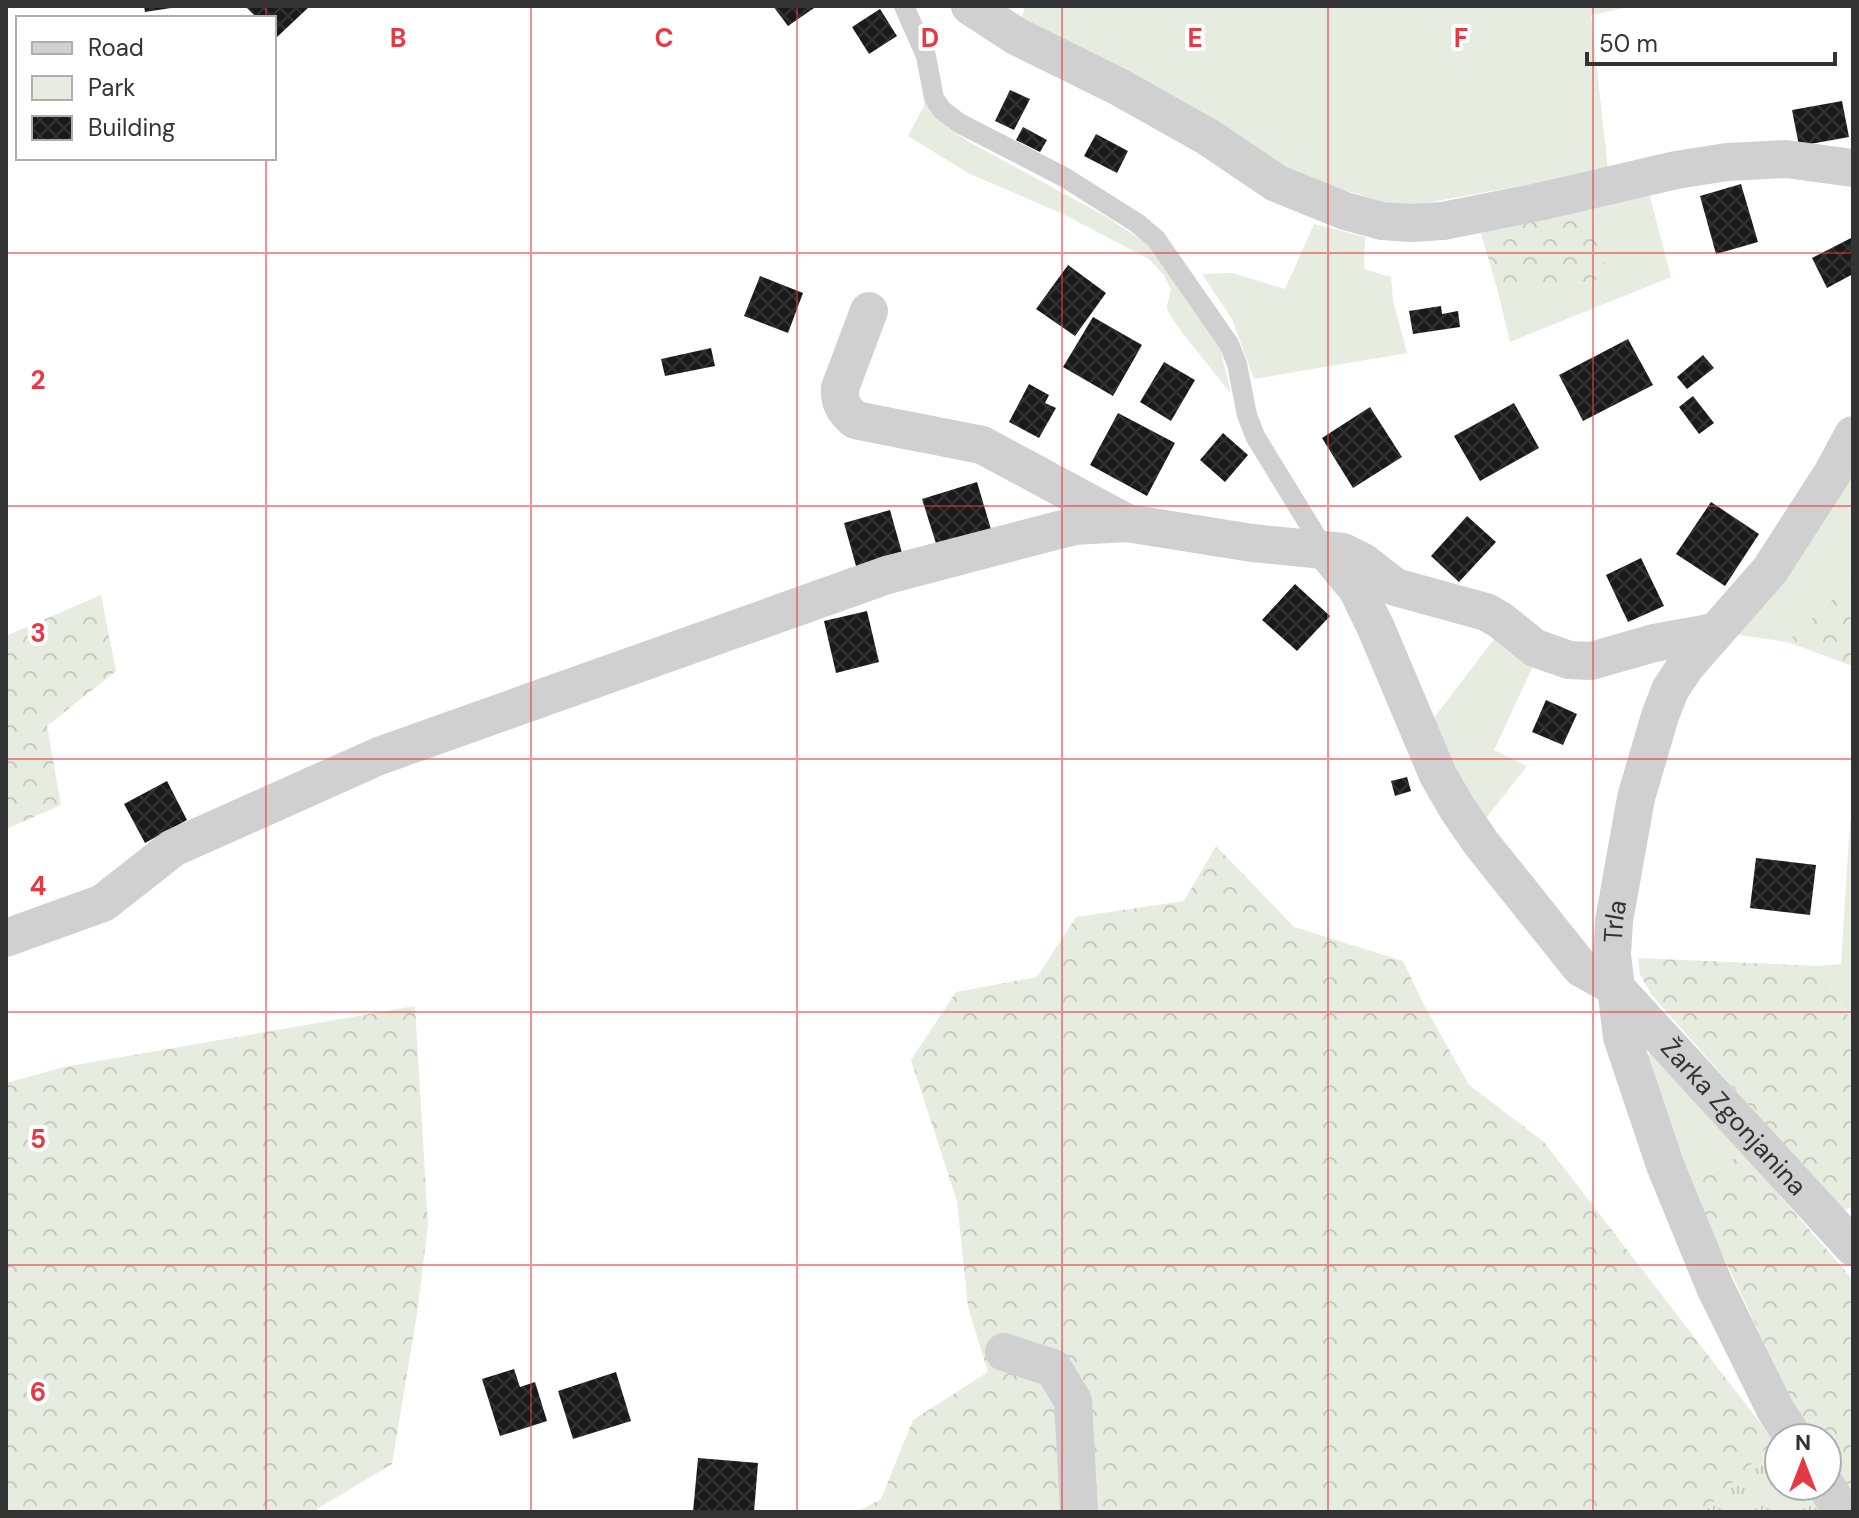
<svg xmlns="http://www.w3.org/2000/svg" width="1859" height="1518" viewBox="0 0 1859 1518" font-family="'DM Sans',sans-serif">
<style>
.green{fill:#e6ecdf}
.forest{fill:url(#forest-crowns)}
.park{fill:url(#park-tufts)}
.building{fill:url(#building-cross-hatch)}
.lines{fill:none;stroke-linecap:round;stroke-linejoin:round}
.service{stroke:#d0d0d0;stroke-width:20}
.minor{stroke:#d0d0d0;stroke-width:38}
.grid{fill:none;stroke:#e63946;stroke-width:2;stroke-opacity:0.55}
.labels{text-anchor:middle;stroke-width:8;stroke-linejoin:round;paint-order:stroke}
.street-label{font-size:26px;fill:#333;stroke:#fff}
.grid-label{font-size:26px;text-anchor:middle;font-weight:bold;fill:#e63946;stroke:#fff;stroke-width:8;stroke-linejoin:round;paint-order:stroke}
</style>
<defs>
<pattern id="forest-crowns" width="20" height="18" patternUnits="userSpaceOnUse" patternTransform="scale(2)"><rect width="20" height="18" fill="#e6ecdf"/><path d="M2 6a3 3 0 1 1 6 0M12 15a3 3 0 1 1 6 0" fill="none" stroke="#c6cbc0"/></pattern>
<pattern id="park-tufts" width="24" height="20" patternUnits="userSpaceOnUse" patternTransform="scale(2)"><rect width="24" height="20" fill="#e6ecdf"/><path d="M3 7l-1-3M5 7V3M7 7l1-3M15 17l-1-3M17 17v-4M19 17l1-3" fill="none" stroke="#c6cbc0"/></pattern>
<pattern id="building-cross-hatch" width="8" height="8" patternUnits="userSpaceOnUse" patternTransform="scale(2)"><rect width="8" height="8" fill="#1a1a1a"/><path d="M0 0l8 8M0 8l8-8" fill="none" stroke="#333"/></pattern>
</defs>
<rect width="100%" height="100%" fill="#fff"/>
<path class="green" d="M 1025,6 L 1633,6 L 1591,15 L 1608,170 L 1415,205 L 1380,201 L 1285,172 L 1021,22 Z
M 926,102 L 948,128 L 971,143 L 1105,216 L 1146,243 L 1164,265 L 1219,344 L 1231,393 C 1221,380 1168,318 1167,308 C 1167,302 1170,295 1171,289 L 1163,274 L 1149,259 L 1061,213 L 968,173 L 908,136 Z
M 1649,193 L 1671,277 L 1510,342 L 1498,292 L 1608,279 L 1590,204 Z
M 1314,224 L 1365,237 L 1364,269 L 1391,277 L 1393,301 L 1407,353 L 1254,379 L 1232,319 L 1202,274 L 1232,273 L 1285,289 Z
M 1853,464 L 1853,580 L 1787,642 L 1733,634 Z
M 1498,634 L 1534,664 L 1494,750 L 1527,766 L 1483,822 L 1459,787 L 1433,719 Z
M 1853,819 L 1853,1024 L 1818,966 L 1841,964 L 1850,821 Z
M 1658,1049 L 1743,1153 L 1690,1186 L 1639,1061 Z"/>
<path class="forest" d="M 1590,204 L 1608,279 L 1498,292 L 1481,233 Z
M 1853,580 L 1853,666 L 1787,642 Z
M 101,595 L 116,671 L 47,726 L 61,805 L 6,829 L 6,636 Z
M 1216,846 L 1294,927 L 1403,961 L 1423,1003 L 1469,1085 L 1544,1142 L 1774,1441 L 1704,1512 L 857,1512 L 881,1499 L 913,1420 L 988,1372 L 968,1307 L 957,1201 L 911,1060 L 956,992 L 1037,977 L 1076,917 L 1184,901 Z
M 1638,958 L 1818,966 L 1853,1024 L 1853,1206 L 1842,1211 L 1651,994 L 1640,974 Z
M 415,1006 L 428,1225 L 417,1314 L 392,1464 L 312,1512 L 6,1512 L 6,1083 L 64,1067 Z
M 1743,1153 L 1853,1280 L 1853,1496 L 1827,1456 L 1827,1438 L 1815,1438 L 1794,1406 L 1690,1186 Z"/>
<path class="park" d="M 1774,1441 L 1779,1449 L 1779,1486 L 1804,1486 L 1821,1512 L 1704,1512 Z"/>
<path class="building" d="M 144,6 L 171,6 L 171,8 L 145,12 Z
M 245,6 L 310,6 L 276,38 L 274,36 L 274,18 L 257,18 Z
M 773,6 L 817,6 L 788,26 Z
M 880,9 L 897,36 L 869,54 L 852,27 Z
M 1010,90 L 1030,99 L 1014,130 L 995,121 Z
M 1842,101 L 1849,137 L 1799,146 L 1792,110 Z
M 1023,127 L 1047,140 L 1040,152 L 1016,140 Z
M 1096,134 L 1128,151 L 1117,173 L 1084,156 Z
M 1741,184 L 1758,242 L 1716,254 L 1700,196 Z
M 1853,237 L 1853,274 L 1827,288 L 1812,258 Z
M 1068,265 L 1106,293 L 1075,336 L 1036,309 Z
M 760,276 L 803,293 L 788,333 L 744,316 Z
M 1441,306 L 1442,314 L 1458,311 L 1460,327 L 1413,334 L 1409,311 Z
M 1093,317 L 1142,345 L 1113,396 L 1063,367 Z
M 1628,339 L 1653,385 L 1583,421 L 1559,375 Z
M 711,348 L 715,366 L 665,376 L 661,359 Z
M 1703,355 L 1714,368 L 1687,389 L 1677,377 Z
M 1164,362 L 1195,380 L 1171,421 L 1140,402 Z
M 1029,384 L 1049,395 L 1045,403 L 1056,408 L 1039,438 L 1009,422 Z
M 1693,396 L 1714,423 L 1699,434 L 1679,407 Z
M 1514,403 L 1539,448 L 1480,481 L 1454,436 Z
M 1370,407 L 1402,457 L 1353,488 L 1322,438 Z
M 1118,413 L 1175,443 L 1147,496 L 1090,465 Z
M 1223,433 L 1248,455 L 1225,482 L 1200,460 Z
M 977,482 L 993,536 L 939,553 L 922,499 Z
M 1711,502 L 1759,534 L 1725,586 L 1676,554 Z
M 890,510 L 904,560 L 858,573 L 844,523 Z
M 1467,516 L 1496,542 L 1459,582 L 1431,556 Z
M 1641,558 L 1664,606 L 1628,622 L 1606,575 Z
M 1295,584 L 1330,616 L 1297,651 L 1262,620 Z
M 867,611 L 879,662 L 836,673 L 824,621 Z
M 1546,700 L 1577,714 L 1563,745 L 1532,732 Z
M 1407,777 L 1411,791 L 1395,796 L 1391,781 Z
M 167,781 L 187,820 L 145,843 L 124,804 Z
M 1756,858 L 1816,865 L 1810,915 L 1750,908 Z
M 514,1369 L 520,1387 L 535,1382 L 547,1421 L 500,1436 L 482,1379 Z
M 616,1372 L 631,1421 L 573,1439 L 558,1391 Z
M 698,1458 L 758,1463 L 754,1512 L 693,1512 Z"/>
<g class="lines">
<path class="service" d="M 904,6 L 926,56 L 934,98 L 942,110 L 959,123 L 1064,177 L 1137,223 L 1156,239 L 1229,344 L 1237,364 L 1247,415 L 1255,436 L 1324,549"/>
<g class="minor">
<path d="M 970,6 L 1016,36 L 1119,87 L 1208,137 L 1276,183 L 1345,211 L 1382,221 L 1411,223 L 1443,221 L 1543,201 L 1676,170 L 1727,162 L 1786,159 L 1853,168"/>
<path d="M 869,311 L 840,388 C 839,403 844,410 855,420 L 982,445 L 1127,523"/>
<path id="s1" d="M 1328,554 L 1357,589 L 1376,628 L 1438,775 L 1457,808 L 1481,843 L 1581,968 L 1615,987 L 1853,1247"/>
<path d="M 6,938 L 103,903 L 173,848 L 379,756 L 887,575 L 1074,526 L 1127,523 L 1252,543 L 1343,552 L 1363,562 L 1395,587 L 1486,612 L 1500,620 L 1535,648 L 1569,660 L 1591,661 L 1654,643 L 1715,632"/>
<path d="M 1004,1352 L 1053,1368 L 1073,1401 L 1079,1512"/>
<path id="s2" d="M 1794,1438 L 1776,1411 L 1715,1287 L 1665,1165 L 1622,1037 L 1612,955 L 1614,921 L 1636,798 L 1660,716 L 1670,690 L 1685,667 L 1770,570 L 1832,474 L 1853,435"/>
<path d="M 1826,1486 L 1843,1512"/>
</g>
</g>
<path class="grid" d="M 266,6 L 266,18M 531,6 L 531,1512M 797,6 L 797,1512M 1062,6 L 1062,1512M 1328,6 L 1328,1512M 1593,6 L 1593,1512M 266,158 L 266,1512M 6,253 L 1853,253M 6,506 L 1853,506M 6,759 L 1853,759M 6,1012 L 1853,1012M 6,1265 L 1853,1265"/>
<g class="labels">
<g class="street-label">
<text dy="9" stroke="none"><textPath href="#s2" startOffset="554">Trla</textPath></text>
<text dy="9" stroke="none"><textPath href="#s1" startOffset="704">Žarka Zgonjanina</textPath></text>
</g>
</g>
<g class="grid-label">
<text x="398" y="47">B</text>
<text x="664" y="47">C</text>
<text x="930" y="47">D</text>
<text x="1195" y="47">E</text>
<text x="1461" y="47">F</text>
<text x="38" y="389">2</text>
<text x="38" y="642">3</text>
<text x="38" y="895">4</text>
<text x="38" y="1148">5</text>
<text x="38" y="1401">6</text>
</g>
<rect width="1859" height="1518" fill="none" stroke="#333333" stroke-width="16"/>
<rect x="16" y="16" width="260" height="144" fill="#ffffff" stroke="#adadad" stroke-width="2"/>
<rect x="32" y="42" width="40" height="12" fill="#d0d0d0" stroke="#adadad" stroke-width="2"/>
<text x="88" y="56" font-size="24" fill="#333333">Road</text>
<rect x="32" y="76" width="40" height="24" fill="#e6ecdf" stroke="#adadad" stroke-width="2"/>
<text x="88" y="96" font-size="24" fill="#333333">Park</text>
<rect x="32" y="116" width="40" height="24" fill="url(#building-cross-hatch)" stroke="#adadad" stroke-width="2"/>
<text x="88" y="136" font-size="24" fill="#333333">Building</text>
<g transform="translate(1803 1462)"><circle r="38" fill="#ffffff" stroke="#adadad" stroke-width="2"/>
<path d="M0-6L14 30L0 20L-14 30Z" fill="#e63946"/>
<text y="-12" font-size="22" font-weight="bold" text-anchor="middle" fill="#333333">N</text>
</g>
<path d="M1587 52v12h248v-12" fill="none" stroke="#333333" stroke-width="4"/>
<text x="1599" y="52" font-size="24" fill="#333333" stroke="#ffffff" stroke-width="6" paint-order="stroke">50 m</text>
</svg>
